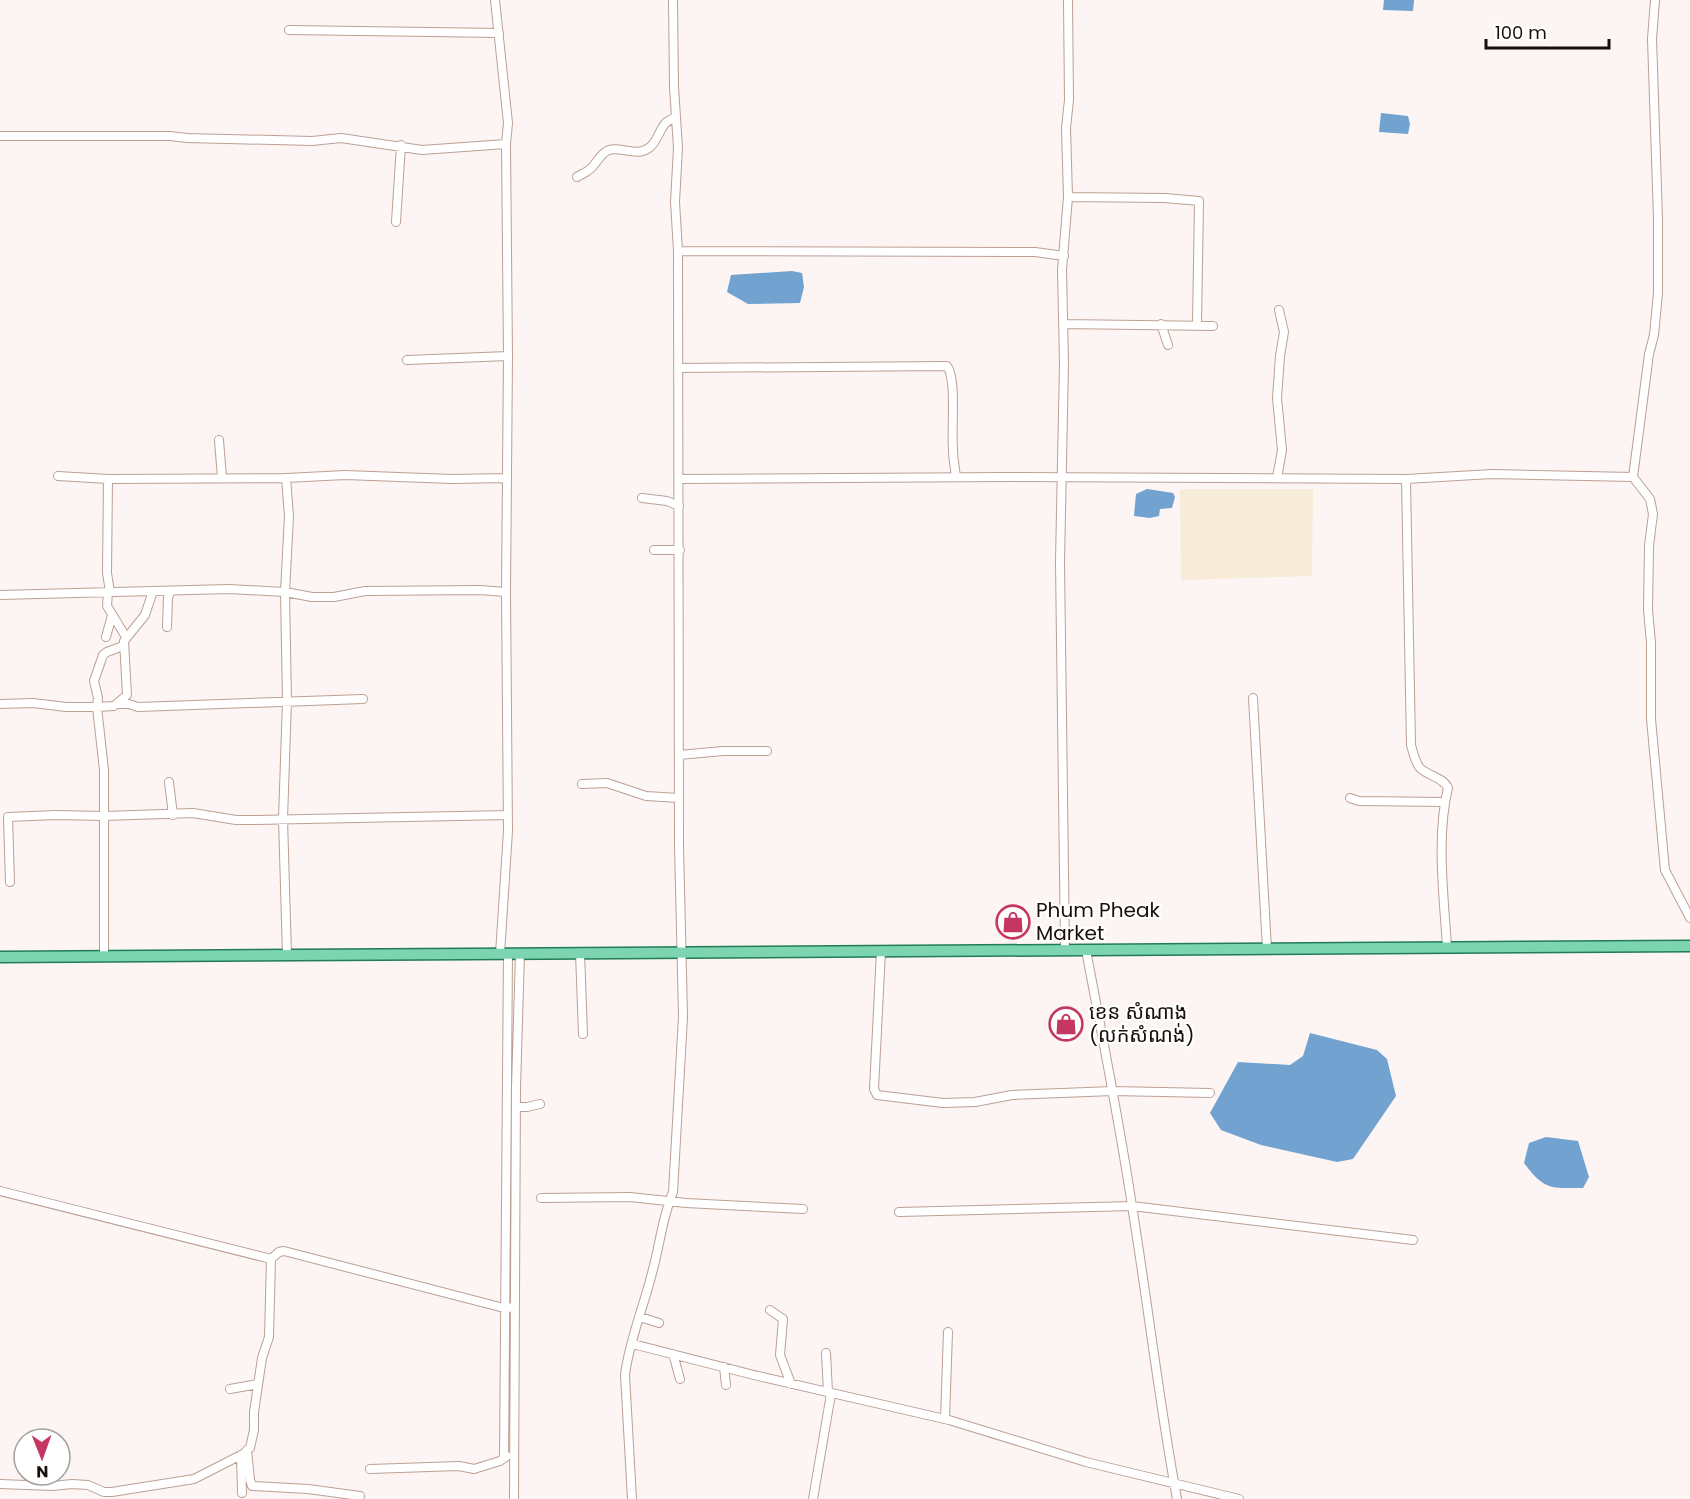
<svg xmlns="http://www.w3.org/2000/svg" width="1690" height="1499" viewBox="0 0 1690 1499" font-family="Poppins,'Noto Sans Khmer',sans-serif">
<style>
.education{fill:#f7ecd7}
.water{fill:#71a2d0}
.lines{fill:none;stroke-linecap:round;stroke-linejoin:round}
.minor-casing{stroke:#bca094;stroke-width:10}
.major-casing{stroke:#227c55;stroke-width:13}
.minor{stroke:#fff;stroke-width:8}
.major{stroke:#7dd4b1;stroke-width:10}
.labels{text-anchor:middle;stroke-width:4.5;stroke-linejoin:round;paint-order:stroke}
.poi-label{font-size:20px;fill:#180e0a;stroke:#fff;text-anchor:start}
</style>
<rect width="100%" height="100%" fill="#fcf5f3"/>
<path class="education" d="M 1180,489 L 1313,489 L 1312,576 L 1181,580 Z"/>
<path class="water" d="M 1384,0 L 1414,0 L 1413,11 L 1383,10 Z
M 1381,113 L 1408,116 L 1410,124 L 1408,134 L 1379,132 Z
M 792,271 L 802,273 L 804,287 L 800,303 L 748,304 L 727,292 L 731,275 Z
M 1147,489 L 1173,493 L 1175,497 L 1172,508 L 1160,509 L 1159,516 L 1150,518 L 1134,516 L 1136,494 Z
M 1310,1033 L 1377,1050 L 1387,1059 L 1396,1096 L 1353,1159 L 1337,1162 L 1261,1145 L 1221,1130 L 1210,1113 L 1238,1062 L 1290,1065 L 1303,1056 Z
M 1546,1137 L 1578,1141 L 1589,1177 L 1583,1188 C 1551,1188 1545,1191 1524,1163 L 1529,1143 Z"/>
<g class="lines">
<defs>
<path id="minor" d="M 495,0 L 508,123 L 506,144 L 508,356 L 506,592 L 508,831 L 500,954
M 289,30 L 499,33
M 0,136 L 170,136 L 187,138 L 312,141 L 341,138 L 422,150 L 506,144
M 577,177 C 580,175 585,173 589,170 C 596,165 600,153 609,150 C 621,146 638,158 650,147 C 661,138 659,121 676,118
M 1068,197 L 1165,198 L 1199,201 L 1197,325
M 396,222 L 401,145
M 678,251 L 1035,252 L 1064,256
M 1063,324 L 1213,326
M 1161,324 L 1168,345
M 407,360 L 508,356
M 678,368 L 947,366 C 957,379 951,431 953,449 C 953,459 955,468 956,477
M 219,440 L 222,478
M 58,476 L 108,479 L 286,478 L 345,475 L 452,479 L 507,478
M 1633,477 L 1649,354 L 1654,335 L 1658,293 L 1658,219 L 1652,39 L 1655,0
M 286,478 L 289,516 L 285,592 L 287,701 L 283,819 L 287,955
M 1277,478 L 1282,450 L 1277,398 L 1280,356 L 1284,332 L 1279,310
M 108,479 L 107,573 L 110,592
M 679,479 L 1006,477 L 1406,479 L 1492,474 L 1633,477 L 1650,499 L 1653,514 L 1649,546 L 1648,610 L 1651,643 L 1651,719 L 1665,870 L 1690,918
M 1406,479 L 1411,745 C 1413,752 1415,762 1420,768 C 1428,776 1443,777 1448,788 C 1436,836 1444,898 1447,947
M 642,498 L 667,501 L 679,506
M 654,550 L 680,550
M 108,592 L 107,606 L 126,637
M 0,595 L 229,589 L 285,592 L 312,597 L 334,597 L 365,591 L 480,590 L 506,592
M 167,627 L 168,597 L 171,591
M 106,637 L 112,615
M 123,646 L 107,652 L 103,655 L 94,681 L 98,698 L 97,707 L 114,706 L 127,695 L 124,641 L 145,615 L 153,591
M 1253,698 L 1267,949
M 0,704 L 33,703 L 66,707 L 97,707 L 104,770 L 104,816 L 193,813 L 236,820 L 256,820 L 508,815
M 118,704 L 129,704 L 138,707 L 363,699
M 679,755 L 723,751 L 767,751
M 169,782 L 173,815
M 582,784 L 607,783 L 646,796 L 679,798
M 1350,798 L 1359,801 L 1445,802
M 10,882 L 8,817 L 56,815 L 104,816 L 104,956
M 1065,950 L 1060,562 L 1064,363 L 1062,270 L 1068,197 L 1066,128 L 1069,100 L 1068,0
M 1086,950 C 1102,1035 1119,1120 1132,1206 C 1148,1304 1159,1402 1177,1499
M 881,951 L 874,1089 L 877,1095 L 943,1103 L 975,1102 L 1012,1095 L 1113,1091 L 1210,1093
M 580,953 L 583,1034
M 516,1107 L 527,1107 L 540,1104
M 0,1191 L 271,1259 L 279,1252 L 284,1251 L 504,1308 L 515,1307
M 541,1198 L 630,1197 L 686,1203 L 803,1209
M 899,1212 L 1132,1206 L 1413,1240
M 770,1310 L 783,1319 L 780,1355 L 791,1384
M 640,1317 L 659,1323
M 633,1344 L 758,1376 L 949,1420 L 1086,1462 L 1239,1499
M 826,1353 L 828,1393
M 673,1354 L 680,1379
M 724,1367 L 726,1385
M 230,1389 L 258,1384
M 945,1419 L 948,1332
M 247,1450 L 250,1480 L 252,1486 L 308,1489 L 360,1496
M 241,1455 L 242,1493
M 504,1457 L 508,953
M 370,1469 L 459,1466 L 474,1469 L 500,1461 L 507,1456
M 0,1484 L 52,1486 L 72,1484 L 88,1485 L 104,1492 L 112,1492 L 194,1479 L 243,1454 L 250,1448 L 254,1430 L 254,1412 L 262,1358 L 269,1337 L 271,1259
M 514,1499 L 516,1088 L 520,953
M 632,1499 L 625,1375 C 629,1341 644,1306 652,1273 C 660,1245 662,1218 673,1192 L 683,1017 L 679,845 L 678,251 L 675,202 L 678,148 L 674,87 L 673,0
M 813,1499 L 831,1394"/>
<path id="major" d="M 0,957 L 1690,946"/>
</defs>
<use href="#minor" class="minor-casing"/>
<use href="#major" class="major-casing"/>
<use href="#minor" class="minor"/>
<use href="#major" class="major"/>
</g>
<defs>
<symbol id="shop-ring" viewBox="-11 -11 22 22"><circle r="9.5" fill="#fff" stroke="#c53763" stroke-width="1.5"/><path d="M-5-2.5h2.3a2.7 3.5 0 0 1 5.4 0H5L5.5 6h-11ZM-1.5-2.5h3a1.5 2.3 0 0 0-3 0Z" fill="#c53763"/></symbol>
</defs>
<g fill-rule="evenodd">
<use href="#shop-ring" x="994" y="903" width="38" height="38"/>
<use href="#shop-ring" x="1047" y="1005" width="38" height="38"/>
</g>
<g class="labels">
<g class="poi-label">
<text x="1036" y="917">Phum Pheak<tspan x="1036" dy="23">Market</tspan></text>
<text x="1089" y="1019">ខេន សំណាង<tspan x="1089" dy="23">(លក់សំណង់)</tspan></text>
</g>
</g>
<g transform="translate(42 1457) rotate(179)"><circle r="28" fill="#ffffff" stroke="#a39f9d" stroke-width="1.5"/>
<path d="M0-4.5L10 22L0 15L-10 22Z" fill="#c53763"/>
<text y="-9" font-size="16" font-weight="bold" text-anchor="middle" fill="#180e0a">N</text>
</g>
<path d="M1486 39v9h123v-9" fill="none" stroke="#180e0a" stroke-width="3"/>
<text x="1495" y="39" font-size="18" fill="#180e0a" stroke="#ffffff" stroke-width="4.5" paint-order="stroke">100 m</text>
</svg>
